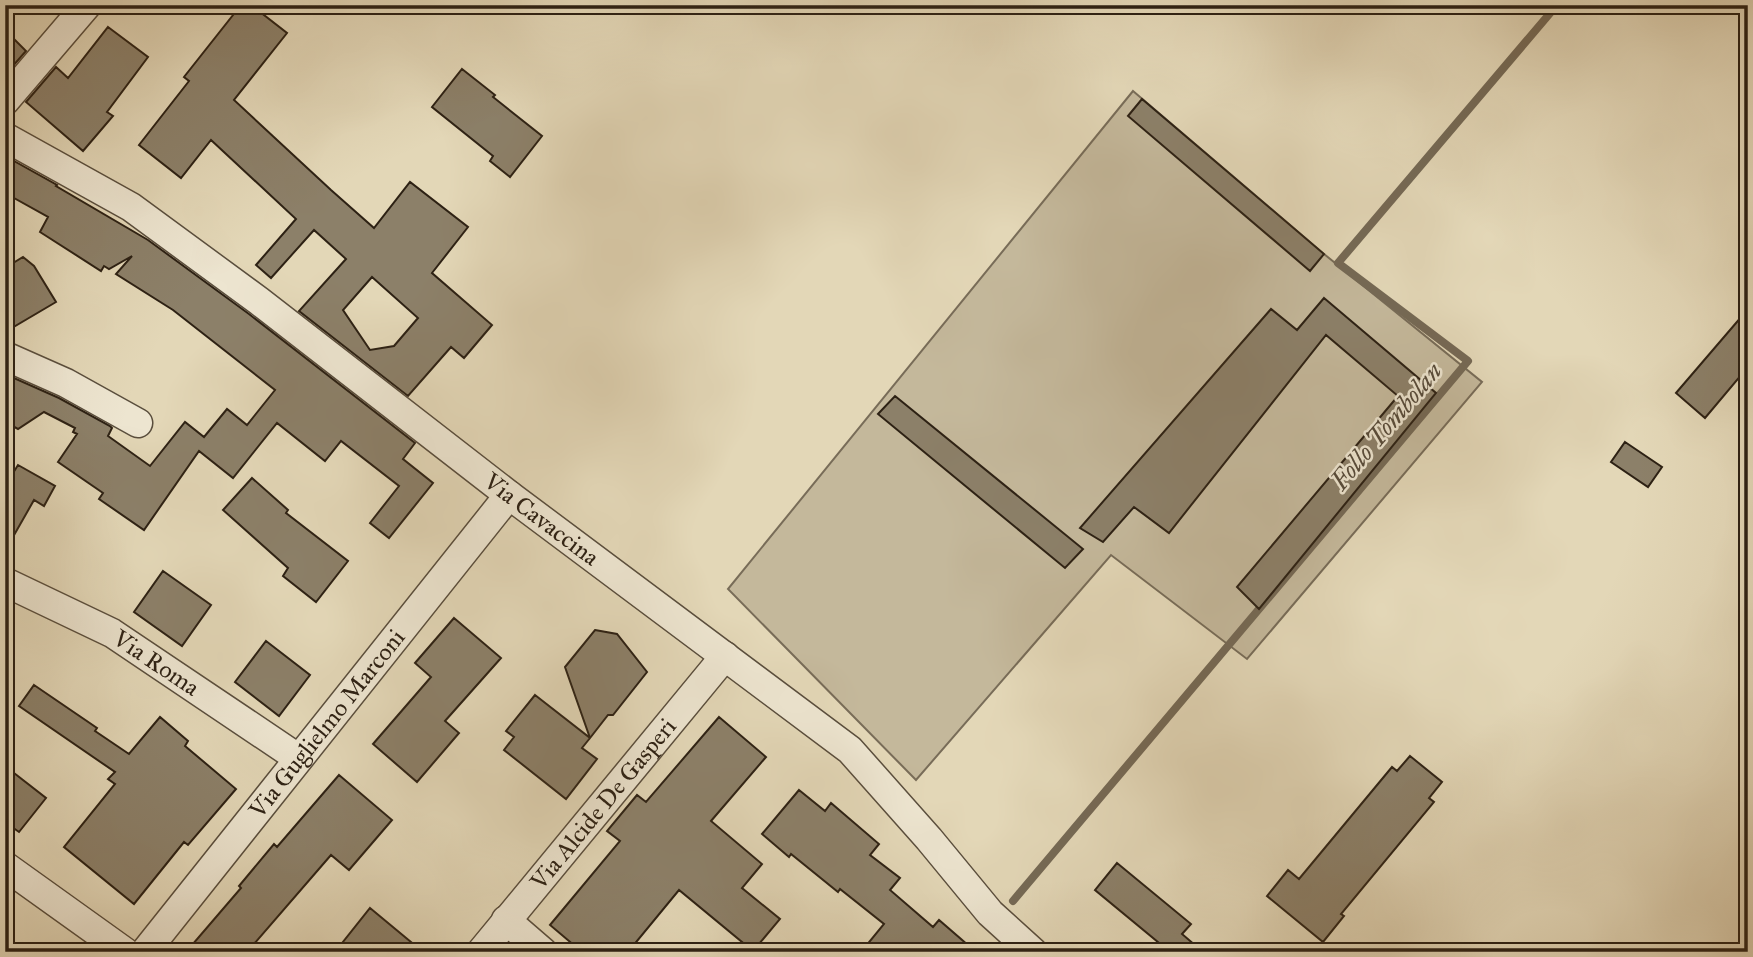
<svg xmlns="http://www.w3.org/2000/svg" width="1753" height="957" viewBox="0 0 1753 957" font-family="'IM FELL Great Primer',serif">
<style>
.green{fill:#c4b89b;stroke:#786c58;stroke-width:2}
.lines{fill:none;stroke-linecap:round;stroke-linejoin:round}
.stream{stroke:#756955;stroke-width:8}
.building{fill:#8c8069;stroke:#2d2114;stroke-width:2;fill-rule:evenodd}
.minor-casing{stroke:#5a4e3d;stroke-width:31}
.minor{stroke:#ede5d0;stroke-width:28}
.labels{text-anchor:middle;stroke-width:5;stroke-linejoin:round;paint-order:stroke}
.street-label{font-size:24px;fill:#2d2114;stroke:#ede5d0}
.water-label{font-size:26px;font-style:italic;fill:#574b3a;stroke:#ede5d0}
</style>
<rect width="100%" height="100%" fill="#e3d7b7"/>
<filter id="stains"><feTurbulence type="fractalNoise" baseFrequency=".00286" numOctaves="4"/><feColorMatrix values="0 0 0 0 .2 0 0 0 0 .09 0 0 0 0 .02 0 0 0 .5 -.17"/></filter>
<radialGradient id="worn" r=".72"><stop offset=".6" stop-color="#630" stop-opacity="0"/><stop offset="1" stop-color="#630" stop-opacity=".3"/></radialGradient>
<path class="green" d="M 1133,91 L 1324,254 L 1482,382 L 1247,659 L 1111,555 L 916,780 L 728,589 Z"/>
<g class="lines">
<path class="stream" d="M 1013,901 L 1468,361 L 1338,263 L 1557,5"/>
</g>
<path class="building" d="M 241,5 L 251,5 L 287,33 L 234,100 L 331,190 L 374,228 L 410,182 L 468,227 L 432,273 L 492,325 L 464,358 L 451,347 L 408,396 L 299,311 L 346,259 L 314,230 L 271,278 L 256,265 L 296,219 L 211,140 L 181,178 L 139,145 L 189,81 L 184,77 ZM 372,277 L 418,318 L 394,346 L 370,350 L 343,310 Z
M 108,27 L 148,57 L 107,112 L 113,116 L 83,151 L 26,102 L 56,67 L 68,78 Z
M 5,30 L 26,51 L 5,75 Z
M 462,69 L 495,95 L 493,97 L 542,136 L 510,177 L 490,161 L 493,156 L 432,107 Z
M 1142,99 L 1324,254 L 1310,271 L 1128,116 Z
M 5,156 L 57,185 L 56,186 L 148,240 L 249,314 L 415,443 L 403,459 L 433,483 L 389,538 L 370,523 L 399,486 L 341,441 L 325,461 L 277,423 L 233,478 L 199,451 L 144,530 L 99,499 L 103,493 L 58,462 L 77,434 L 73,432 L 75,428 L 44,412 L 18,429 L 5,422 L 5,374 L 59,398 L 110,426 L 112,428 L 108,436 L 150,466 L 185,422 L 204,437 L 227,409 L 247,425 L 275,390 L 173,310 L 116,274 L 132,256 L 109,269 L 104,266 L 101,271 L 40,232 L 48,217 L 5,193 Z
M 23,257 L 34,266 L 56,302 L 5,332 L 5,268 Z
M 1324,298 L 1436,393 L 1259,609 L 1237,587 L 1398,396 L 1326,335 L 1169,533 L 1134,507 L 1103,542 L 1080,528 L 1271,309 L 1297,330 Z
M 1748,309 L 1748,367 L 1705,418 L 1676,393 Z
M 895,396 L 1083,549 L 1065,568 L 878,414 Z
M 1625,442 L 1662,467 L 1648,487 L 1611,462 Z
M 18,465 L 55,486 L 44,506 L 34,500 L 5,551 L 5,486 Z
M 252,478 L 288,510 L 286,513 L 348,561 L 316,602 L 283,576 L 288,568 L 223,510 Z
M 163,571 L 211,605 L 182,646 L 134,612 Z
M 454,618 L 501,658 L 445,721 L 459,733 L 417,782 L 373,744 L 431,677 L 415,663 Z
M 595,630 L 617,634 L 647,672 L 613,715 L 608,715 L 590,738 L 565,667 Z
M 266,641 L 310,675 L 279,716 L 235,682 Z
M 34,685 L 97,728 L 95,731 L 129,754 L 160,717 L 188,741 L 185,746 L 236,789 L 188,845 L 184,842 L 134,904 L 64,847 L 115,784 L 108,779 L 115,772 L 19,706 Z
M 535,695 L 590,738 L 582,748 L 597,759 L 566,799 L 504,750 L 514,737 L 506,731 Z
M 719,717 L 766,757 L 711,821 L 762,864 L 742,888 L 780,919 L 753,951 L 679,890 L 628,952 L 582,952 L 550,925 L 620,841 L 607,831 L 637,795 L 646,802 Z
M 1410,756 L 1442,782 L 1429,798 L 1434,802 L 1341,914 L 1344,916 L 1323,942 L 1267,896 L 1288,870 L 1299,879 L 1392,767 L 1397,771 Z
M 5,766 L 46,798 L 19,832 L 5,822 Z
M 339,775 L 392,820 L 349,870 L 331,855 L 247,952 L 186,952 L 241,888 L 239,886 L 274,844 L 277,847 Z
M 799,790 L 825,811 L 831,803 L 879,844 L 870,855 L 900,878 L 890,890 L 933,927 L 939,920 L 976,952 L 861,952 L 884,924 L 840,889 L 838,892 L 791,854 L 789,857 L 762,834 Z
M 1117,863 L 1191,924 L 1182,934 L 1203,952 L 1170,952 L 1095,890 Z
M 370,908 L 423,952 L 335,952 Z"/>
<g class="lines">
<defs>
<g id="minor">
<path d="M 5,101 L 87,5"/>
<path id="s1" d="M 5,137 L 131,207 L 259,301 L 509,495 L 850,750 L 929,839 L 990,913 L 1033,952"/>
<path d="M 5,356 L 66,383 L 138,423"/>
<path id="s2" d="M 5,582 L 112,633 L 298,758"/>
<path d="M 5,866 L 125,952"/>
<path d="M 506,920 L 543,952"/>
<path id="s3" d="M 145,952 L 509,495"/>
<path id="s4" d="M 481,952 L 725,656"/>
</g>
</defs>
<use href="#minor" class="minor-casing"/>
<use href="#minor" class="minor"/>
</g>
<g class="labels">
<g class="street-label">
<text dy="8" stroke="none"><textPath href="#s1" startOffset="660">Via Cavaccina</textPath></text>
<text dy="8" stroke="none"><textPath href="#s2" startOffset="172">Via Roma</textPath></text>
<text dy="8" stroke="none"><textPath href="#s3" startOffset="292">Via Guglielmo Marconi</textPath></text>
<text dy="8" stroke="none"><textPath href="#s4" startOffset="192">Via Alcide De Gasperi</textPath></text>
</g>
<g class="water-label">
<text transform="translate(1386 426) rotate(-50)" y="9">Follo Tombolan</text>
</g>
</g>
<rect width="1753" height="957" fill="none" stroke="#e3d7b7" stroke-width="28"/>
<rect x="7" y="7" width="1739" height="943" fill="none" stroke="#2d2114" stroke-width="3.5"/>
<rect x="14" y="14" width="1725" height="929" fill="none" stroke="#2d2114" stroke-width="2"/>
<rect width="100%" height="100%" filter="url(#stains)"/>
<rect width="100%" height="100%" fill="url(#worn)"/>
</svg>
